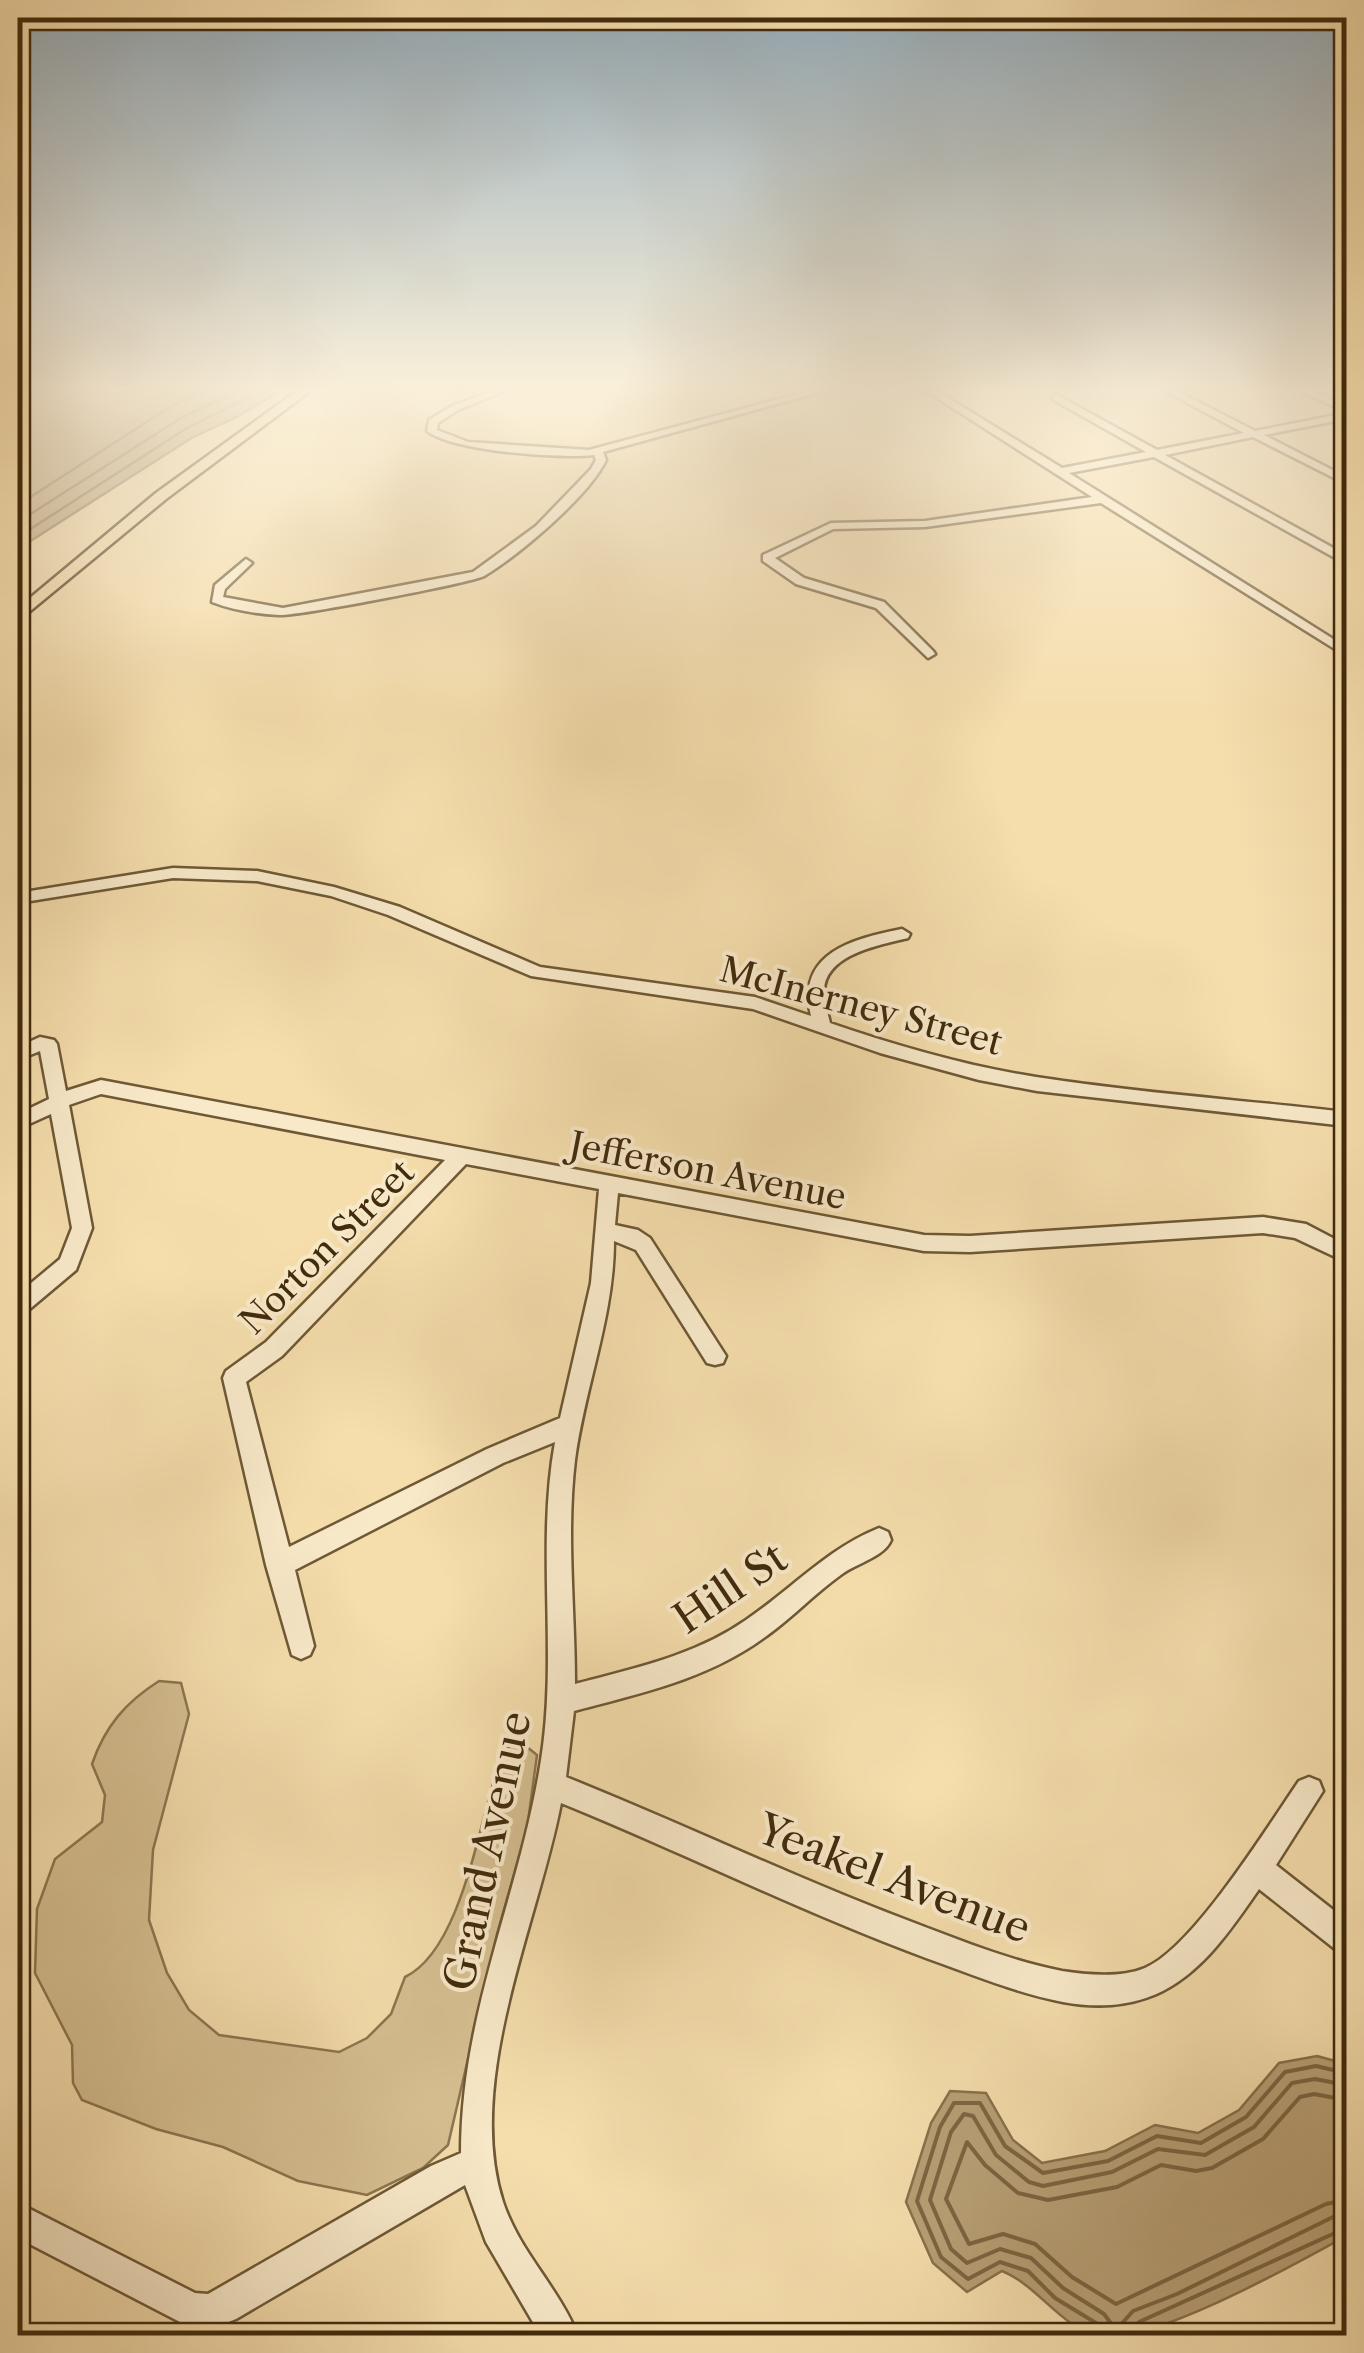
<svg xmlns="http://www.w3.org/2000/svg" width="1364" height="2353" viewBox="0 0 1364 2353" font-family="'Libre Caslon Text',serif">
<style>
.green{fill:#d6bf91;stroke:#8c754f;stroke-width:2.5}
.water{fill:#b8a076;stroke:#88714c;stroke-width:2.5}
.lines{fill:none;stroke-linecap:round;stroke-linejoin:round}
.shore-far1{stroke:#7c6642;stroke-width:2.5}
.shore{stroke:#7c6642;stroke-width:4}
.minor-casing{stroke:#6e5835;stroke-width:5}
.major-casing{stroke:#412b0d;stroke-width:5}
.minor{fill:#f8e9c9;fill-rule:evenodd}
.major{fill:#f5ddac;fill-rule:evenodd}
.labels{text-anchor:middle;stroke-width:8;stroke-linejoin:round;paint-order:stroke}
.street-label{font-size:35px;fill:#412b0d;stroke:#f8e9c9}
.near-street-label{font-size:42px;fill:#412b0d;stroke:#f8e9c9}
</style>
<rect width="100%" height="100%" fill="#f5ddac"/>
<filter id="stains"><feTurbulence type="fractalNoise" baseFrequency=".002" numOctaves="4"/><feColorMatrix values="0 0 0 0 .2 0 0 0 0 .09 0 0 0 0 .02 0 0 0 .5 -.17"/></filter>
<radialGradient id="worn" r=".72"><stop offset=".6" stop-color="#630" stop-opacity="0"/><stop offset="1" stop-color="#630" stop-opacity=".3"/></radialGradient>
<path class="green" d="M 159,1681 L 181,1683 L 189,1714 L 153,1850 L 149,1920 L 167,1973 L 189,2010 L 219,2035 L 339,2052 L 367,2038 L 391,2014 L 405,1977 C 465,1948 480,1810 504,1749 L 521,1742 L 537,1755 L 527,1829 L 497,1934 L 448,2145 L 423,2168 L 367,2195 L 298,2181 L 223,2147 L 156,2129 L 82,2100 L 73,2083 L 72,2045 L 35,1973 L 37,1909 L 55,1859 L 102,1822 L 105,1795 L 92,1764 C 105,1726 126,1702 159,1681 Z"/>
<path class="water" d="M 18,391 L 280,391 L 235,418 L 193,437 L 18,549 Z
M 1317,2056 L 1346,2064 L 1346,2236 C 1299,2262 1146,2348 1097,2336 C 1060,2326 1037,2285 1002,2271 L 967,2292 L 933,2263 L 906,2202 L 931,2123 L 950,2091 L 986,2093 L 1013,2140 L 1042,2163 L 1105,2151 L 1155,2125 L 1198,2133 L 1239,2110 L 1279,2063 Z"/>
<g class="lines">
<path class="shore-far1" d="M 18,505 L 173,405 L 204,391
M 18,522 L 181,418 L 237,391
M 18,537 L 187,428 L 261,391"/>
<path class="shore" d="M 1346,2085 L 1315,2079 L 1292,2083 L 1254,2127 L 1205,2155 L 1158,2149 L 1112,2172 L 1043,2186 L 1029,2182 L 996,2155 L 973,2116 L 964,2114 L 951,2132 L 930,2200 L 951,2249 L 967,2263 L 1000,2249 L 1031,2258 L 1063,2288 L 1104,2314 L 1116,2330 L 1133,2311 L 1177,2294 L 1333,2217 L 1346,2215
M 1346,2100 L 1314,2094 L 1300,2097 L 1263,2139 L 1212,2168 L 1196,2171 L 1161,2165 L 1117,2187 L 1048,2200 L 1018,2193 L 985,2165 L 967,2142 L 946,2199 L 969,2244 L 1003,2234 L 1035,2244 L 1072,2277 L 1116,2304 L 1326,2204 L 1346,2200
M 1100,2336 L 1096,2323 L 1055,2298 L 1028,2271 L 1000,2262 L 968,2279 L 941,2257 L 917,2201 L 940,2127 L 954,2103 L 980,2103 L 1005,2146 L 1043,2173 L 1108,2161 L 1157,2136 L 1201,2143 L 1246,2117 L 1285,2072 L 1316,2066 L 1346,2073
M 1133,2336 L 1139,2322 L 1346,2228"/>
<defs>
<path id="minor" d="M 492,391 L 505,391 L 458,410 L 438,423 L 437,430 L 468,442 L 589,450 L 809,391 L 824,391 L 603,452 L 606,460 C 589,496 519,555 484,576 C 470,583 298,616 279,615 C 257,614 233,610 212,602 L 215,585 L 246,559 L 252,563 L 225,589 L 223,597 L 283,608 L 473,572 L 536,526 L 591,469 L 596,460 L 594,455 C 559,459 453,451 427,431 L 429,420 L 452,406 Z
M 926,391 L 937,391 L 1062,468 L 1146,452 L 1052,399 L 1055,394 L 1157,450 L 1244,433 L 1165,391 L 1177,391 L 1255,431 L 1346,413 L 1346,419 L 1264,435 L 1346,477 L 1346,484 L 1253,437 L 1165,455 L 1346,555 L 1346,564 L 1154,457 L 1069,473 L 1346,647 L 1346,656 L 1101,503 L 925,527 L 833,529 L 775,558 L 804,578 L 884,602 L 933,651 L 935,654 L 928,658 L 876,608 L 796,584 L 763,561 L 763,555 L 831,523 L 925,521 L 1092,497 Z
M 1301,391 L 1313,391 L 1346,406 L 1346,412 Z
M 173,868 L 257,871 L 334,887 L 400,907 L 540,967 L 755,997 L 811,1016 C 796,953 852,939 902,929 L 910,934 L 908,938 C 880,945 825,954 824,991 C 823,1001 828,1013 830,1023 C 897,1046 966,1066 1036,1077 C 1138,1093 1243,1100 1346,1112 L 1346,1126 L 1037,1091 L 979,1080 L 880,1053 L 753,1009 L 531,976 L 388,915 L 331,896 L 257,881 L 173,878 L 18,903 L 18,893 Z
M 40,1037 L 54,1040 L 57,1044 L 66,1091 L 101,1080 L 924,1235 L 970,1236 L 1263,1217 L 1306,1224 L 1346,1245 L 1346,1262 L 1295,1238 L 1263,1233 L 970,1252 L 924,1251 L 618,1193 L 615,1225 L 638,1230 L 650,1238 L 726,1356 L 723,1363 L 715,1365 L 707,1363 L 636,1250 L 614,1241 C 614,1316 585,1386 575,1460 C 566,1535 575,1610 575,1684 C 635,1668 694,1656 746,1620 C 792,1589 827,1549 879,1528 L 888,1532 L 891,1540 C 884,1557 857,1563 842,1574 C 815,1593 792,1618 765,1637 C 708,1679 641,1693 574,1711 L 566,1777 C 686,1825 803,1882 925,1927 C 970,1944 1015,1962 1062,1971 C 1088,1975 1121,1978 1145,1968 C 1193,1948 1268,1826 1299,1781 L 1309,1777 L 1319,1781 L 1323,1791 L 1276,1865 L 1346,1920 L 1346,1953 L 1335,1949 L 1259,1889 C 1230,1931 1197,1981 1146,1998 C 1120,2007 1090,2007 1063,2002 C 1016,1993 971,1974 926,1958 C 802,1912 684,1853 561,1803 C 538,1923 464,2081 503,2202 C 519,2251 559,2288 578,2336 L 541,2336 L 486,2242 L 465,2185 L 236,2319 L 208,2330 L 180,2322 L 18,2238 L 18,2203 L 195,2293 L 208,2294 L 431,2166 L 461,2153 C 461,2011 520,1895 541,1760 C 558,1654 536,1547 555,1442 L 503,1463 L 295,1570 L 314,1646 L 310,1655 L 301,1659 L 292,1655 L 266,1565 L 223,1378 L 226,1371 L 266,1342 L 445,1160 L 101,1094 L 69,1105 L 92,1228 L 76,1270 L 26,1312 L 18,1315 L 18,1294 L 60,1259 L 72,1228 L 51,1114 L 18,1129 L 18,1114 L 49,1099 L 40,1051 L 18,1060 L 18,1047 ZM 466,1164 L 599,1189 L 591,1283 L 560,1418 L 487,1449 L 289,1547 L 246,1382 L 282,1356 Z"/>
<path id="major" d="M 297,391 L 310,391 L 166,499 L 18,621 L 18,608 L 156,493 Z"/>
</defs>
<use href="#minor" class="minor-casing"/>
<use href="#major" class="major-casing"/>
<use href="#minor" class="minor"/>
<use href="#major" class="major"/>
</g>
<linearGradient id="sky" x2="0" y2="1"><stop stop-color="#95acba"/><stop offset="0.54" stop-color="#faf0da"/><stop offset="1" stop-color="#faf0da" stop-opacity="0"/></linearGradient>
<rect width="1364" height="720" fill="url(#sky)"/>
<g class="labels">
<g class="street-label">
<text transform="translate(861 1006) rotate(15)" y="12">McInerney Street</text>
<text transform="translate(708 1171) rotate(11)" y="12">Jefferson Avenue</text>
<text transform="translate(327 1247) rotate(-45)" y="12">Norton Street</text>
</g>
<g class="near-street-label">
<text transform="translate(730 1588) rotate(-34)" y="15">Hill St</text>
<text transform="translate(487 1851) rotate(-78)" y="15">Grand Avenue</text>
<text transform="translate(894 1878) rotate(21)" y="15">Yeakel Avenue</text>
</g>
</g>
<rect width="1364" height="2353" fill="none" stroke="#f5ddac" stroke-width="60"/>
<rect x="20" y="20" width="1324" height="2313" fill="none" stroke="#412b0d" stroke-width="5"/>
<rect x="30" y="30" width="1304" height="2293" fill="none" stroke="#412b0d" stroke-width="2.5"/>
<rect width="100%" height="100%" filter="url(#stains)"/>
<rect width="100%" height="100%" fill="url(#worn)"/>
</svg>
